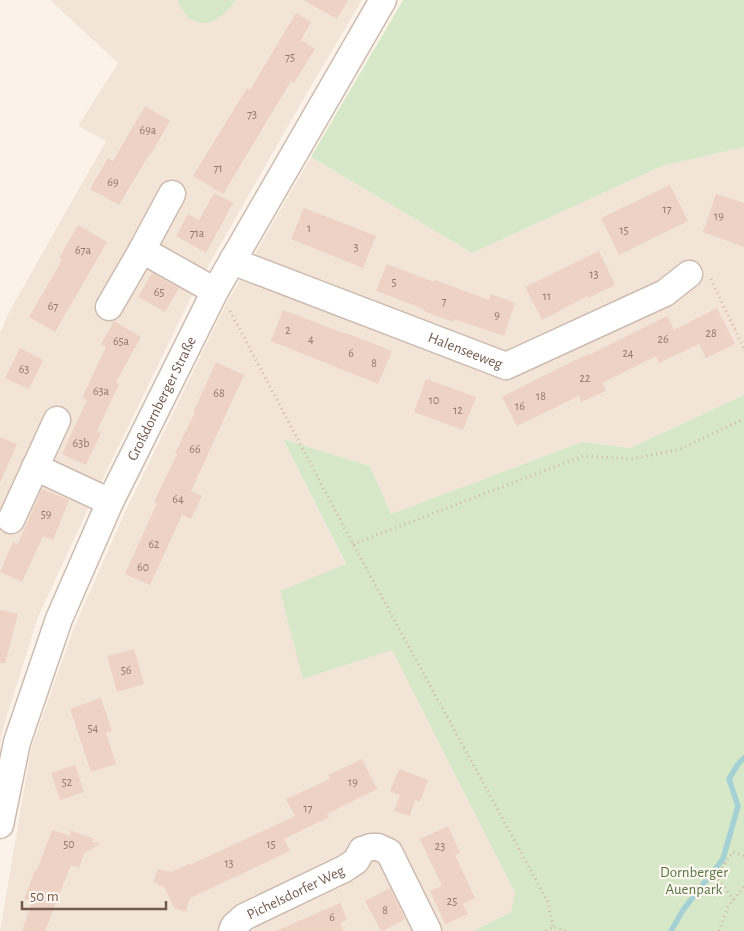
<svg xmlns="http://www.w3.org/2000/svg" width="744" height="931" viewBox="0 0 744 931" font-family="'Alegreya Sans',sans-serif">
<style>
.residential{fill:#f2e5d8}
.green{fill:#d7e8c8}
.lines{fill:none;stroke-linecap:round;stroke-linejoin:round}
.stream{stroke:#a5d0d4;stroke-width:5.5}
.building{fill:#eed2c3}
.minor-casing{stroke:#ccbbb0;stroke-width:29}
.path{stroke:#d3b5a5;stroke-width:3;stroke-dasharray:1 4;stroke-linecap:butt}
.minor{stroke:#fff;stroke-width:26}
.labels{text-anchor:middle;stroke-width:4.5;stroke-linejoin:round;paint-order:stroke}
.number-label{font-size:12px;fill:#92786b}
.street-label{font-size:15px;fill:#745a4e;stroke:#fef7ef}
.park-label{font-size:15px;fill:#587847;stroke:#fef7ef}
</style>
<rect width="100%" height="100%" fill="#fbf3e9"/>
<path class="residential" d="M 50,0 L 178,0 L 179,4 L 233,5 L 236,0 L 362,0 L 300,105 L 194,291 L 89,507 L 38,617 L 4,725 L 0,744 L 0,333 L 8,314 L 106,141 L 78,126 L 118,63 Z
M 744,147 L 744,395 L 630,448 L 582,442 L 391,514 L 370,466 L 283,439 L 346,565 L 304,679 L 392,649 L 515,893 L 511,912 L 473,931 L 0,931 L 31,749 L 73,630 L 125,512 L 227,302 L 311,157 L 472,253 L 662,166 Z"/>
<path class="green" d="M 178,0 L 236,0 C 230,9 217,23 204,23 C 199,23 194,20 189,19 L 179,4 Z
M 403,0 L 744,0 L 744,147 L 662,166 L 472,253 L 311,157 Z
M 744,395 L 744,931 L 473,931 L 511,912 L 515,893 L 392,650 L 303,679 L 280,591 L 346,564 L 283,439 L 370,466 L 391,514 L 582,442 L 630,448 Z"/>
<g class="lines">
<path class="stream" d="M 671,931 L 683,910 L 723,859 L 738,806 L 729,779 L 738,764 L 744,758"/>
</g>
<path class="building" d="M 303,0 L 348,0 L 337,19 Z
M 296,13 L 311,22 L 301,40 L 315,49 L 294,83 L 291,81 L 223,194 L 193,176 L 247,88 L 250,90 Z
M 145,106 L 170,121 L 151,154 L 150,153 L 119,205 L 90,189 L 108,158 L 113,161 Z
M 670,185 L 688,221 L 619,255 L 601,218 Z
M 214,193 L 233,203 L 206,253 L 176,236 L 188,214 L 199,220 Z
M 716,194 L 744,203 L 744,247 L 703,232 Z
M 304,208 L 376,236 L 363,268 L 291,239 Z
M 78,225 L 107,242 L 55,332 L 29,317 L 62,260 L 59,258 Z
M 599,251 L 615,285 L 588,298 L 588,296 L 542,320 L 525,287 Z
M 387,264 L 434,282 L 435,280 L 489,300 L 491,294 L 515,303 L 504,336 L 454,319 L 453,322 L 424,311 L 424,309 L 376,291 Z
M 152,273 L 179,288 L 165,312 L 138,297 Z
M 717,308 L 735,344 L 706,358 L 699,344 L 659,363 L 656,356 L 602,383 L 606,391 L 581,402 L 579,396 L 517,426 L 502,397 L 565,365 L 589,354 L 589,355 L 667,316 L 674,330 Z
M 283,310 L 346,334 L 346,333 L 392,351 L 378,384 L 271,341 Z
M 114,321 L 141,337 L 116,382 L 119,384 L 97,431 L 101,433 L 86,465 L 62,454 L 87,400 L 82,398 L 106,347 L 101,344 Z
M 20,348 L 43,360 L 29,389 L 5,378 Z
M 216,362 L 244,375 L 191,491 L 202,496 L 191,519 L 182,515 L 150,585 L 125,574 L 157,503 L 154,502 L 177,454 L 175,453 L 195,412 L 194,411 Z
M 426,379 L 476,397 L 463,430 L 414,412 Z
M 0,437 L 17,444 L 0,483 Z
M 42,489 L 69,500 L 53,540 L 43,536 L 22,582 L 0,572 L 13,542 L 18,544 Z
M 0,610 L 18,614 L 5,663 L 0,663 Z
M 134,649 L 144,684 L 117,692 L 107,656 Z
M 101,698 L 112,731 L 106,733 L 116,764 L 91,772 L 70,709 Z
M 362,759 L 377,789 L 327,814 L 329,817 L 284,839 L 290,851 L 190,898 L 186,912 L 174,908 L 165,888 L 153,882 L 158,869 L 171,872 L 189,864 L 190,865 L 295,816 L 286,799 L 330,779 L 328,775 Z
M 75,765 L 84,792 L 60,800 L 51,773 Z
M 399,769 L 428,780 L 420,802 L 415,800 L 410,816 L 394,811 L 400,795 L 390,792 Z
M 448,826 L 460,853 L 455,855 L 475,898 L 463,904 L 468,914 L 445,924 L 430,891 L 442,886 L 420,839 Z
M 52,830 L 71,836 L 69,830 L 94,839 L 92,842 L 100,844 L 84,853 L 79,868 L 71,865 L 45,931 L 22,931 L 32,902 L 24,899 L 35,870 L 37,870 Z
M 390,888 L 405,919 L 383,931 L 381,931 L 365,901 Z
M 340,903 L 347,920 L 340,923 L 344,931 L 276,931 Z"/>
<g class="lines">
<defs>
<g id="minor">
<path d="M 142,250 L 215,291"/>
<path id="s1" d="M 233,259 L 245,266 L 506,366 L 665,293 L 689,274"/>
<path d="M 109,307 L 142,250 L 172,194"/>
<path d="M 35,467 L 110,502"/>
<path d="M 11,520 L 57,420"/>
<path id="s2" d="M 0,825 L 17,742 L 59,619 L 110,502 L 215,291 L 383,0"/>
<path id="s3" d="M 232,931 L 234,926 L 244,917 L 344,869 L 356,861 L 362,850 L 371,847 L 378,847 L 389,852 L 428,931"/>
</g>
</defs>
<use href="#minor" class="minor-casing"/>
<path class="path" d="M 711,279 L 744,349
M 230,311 L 353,544 L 548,902 L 553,927
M 353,544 L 583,456 L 632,459 L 680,449 L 744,419
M 734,900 L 716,876 L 733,852 L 744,856
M 546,931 L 553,927 L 566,931
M 719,931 L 728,907 L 744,886"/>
<use href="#minor" class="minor"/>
</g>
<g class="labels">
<g class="number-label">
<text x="290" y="61">75</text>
<text x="252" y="118">73</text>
<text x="148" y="134">69a</text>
<text x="218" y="172">71</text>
<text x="113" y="186">69</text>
<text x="667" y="213">17</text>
<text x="719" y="220">19</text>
<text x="309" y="232">1</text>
<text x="624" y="234">15</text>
<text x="197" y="237">71a</text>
<text x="356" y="251">3</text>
<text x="83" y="254">67a</text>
<text x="594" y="278">13</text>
<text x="394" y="286">5</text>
<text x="159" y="296">65</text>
<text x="547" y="300">11</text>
<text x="444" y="305">7</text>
<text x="53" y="310">67</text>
<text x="497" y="319">9</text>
<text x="288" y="334">2</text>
<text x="711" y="337">28</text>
<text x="311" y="343">4</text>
<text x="663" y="343">26</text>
<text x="121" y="345">65a</text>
<text x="351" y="357">6</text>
<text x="628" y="357">24</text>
<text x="374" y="367">8</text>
<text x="24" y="373">63</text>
<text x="585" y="382">22</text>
<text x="101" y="395">63a</text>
<text x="219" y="397">68</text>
<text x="541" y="400">18</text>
<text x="434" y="404">10</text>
<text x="520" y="410">16</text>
<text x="458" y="414">12</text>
<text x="81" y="447">63b</text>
<text x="195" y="453">66</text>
<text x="178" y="503">64</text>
<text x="46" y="518">59</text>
<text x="154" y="548">62</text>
<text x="143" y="571">60</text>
<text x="126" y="674">56</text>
<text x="93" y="732">54</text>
<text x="67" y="786">52</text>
<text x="353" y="786">19</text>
<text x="308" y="812">17</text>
<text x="69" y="848">50</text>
<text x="271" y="848">15</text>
<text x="440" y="850">23</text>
<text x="229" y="867">13</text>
<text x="452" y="905">25</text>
<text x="385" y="914">8</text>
<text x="332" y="921">6</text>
</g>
<g class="street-label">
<text dy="5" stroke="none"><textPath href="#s1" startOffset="250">Halenseeweg</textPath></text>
<text dy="5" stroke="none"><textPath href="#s2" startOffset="458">Großdornberger Straße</textPath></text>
<text dy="5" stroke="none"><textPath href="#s3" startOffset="76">Pichelsdorfer Weg</textPath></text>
</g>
<g class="park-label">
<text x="694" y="877">Dornberger<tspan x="694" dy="17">Auenpark</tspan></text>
</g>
</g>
<path d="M22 901v8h144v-8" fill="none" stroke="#745a4e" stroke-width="2.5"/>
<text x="30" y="901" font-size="15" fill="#745a4e" stroke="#fef7ef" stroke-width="4" paint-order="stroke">50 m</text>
</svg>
